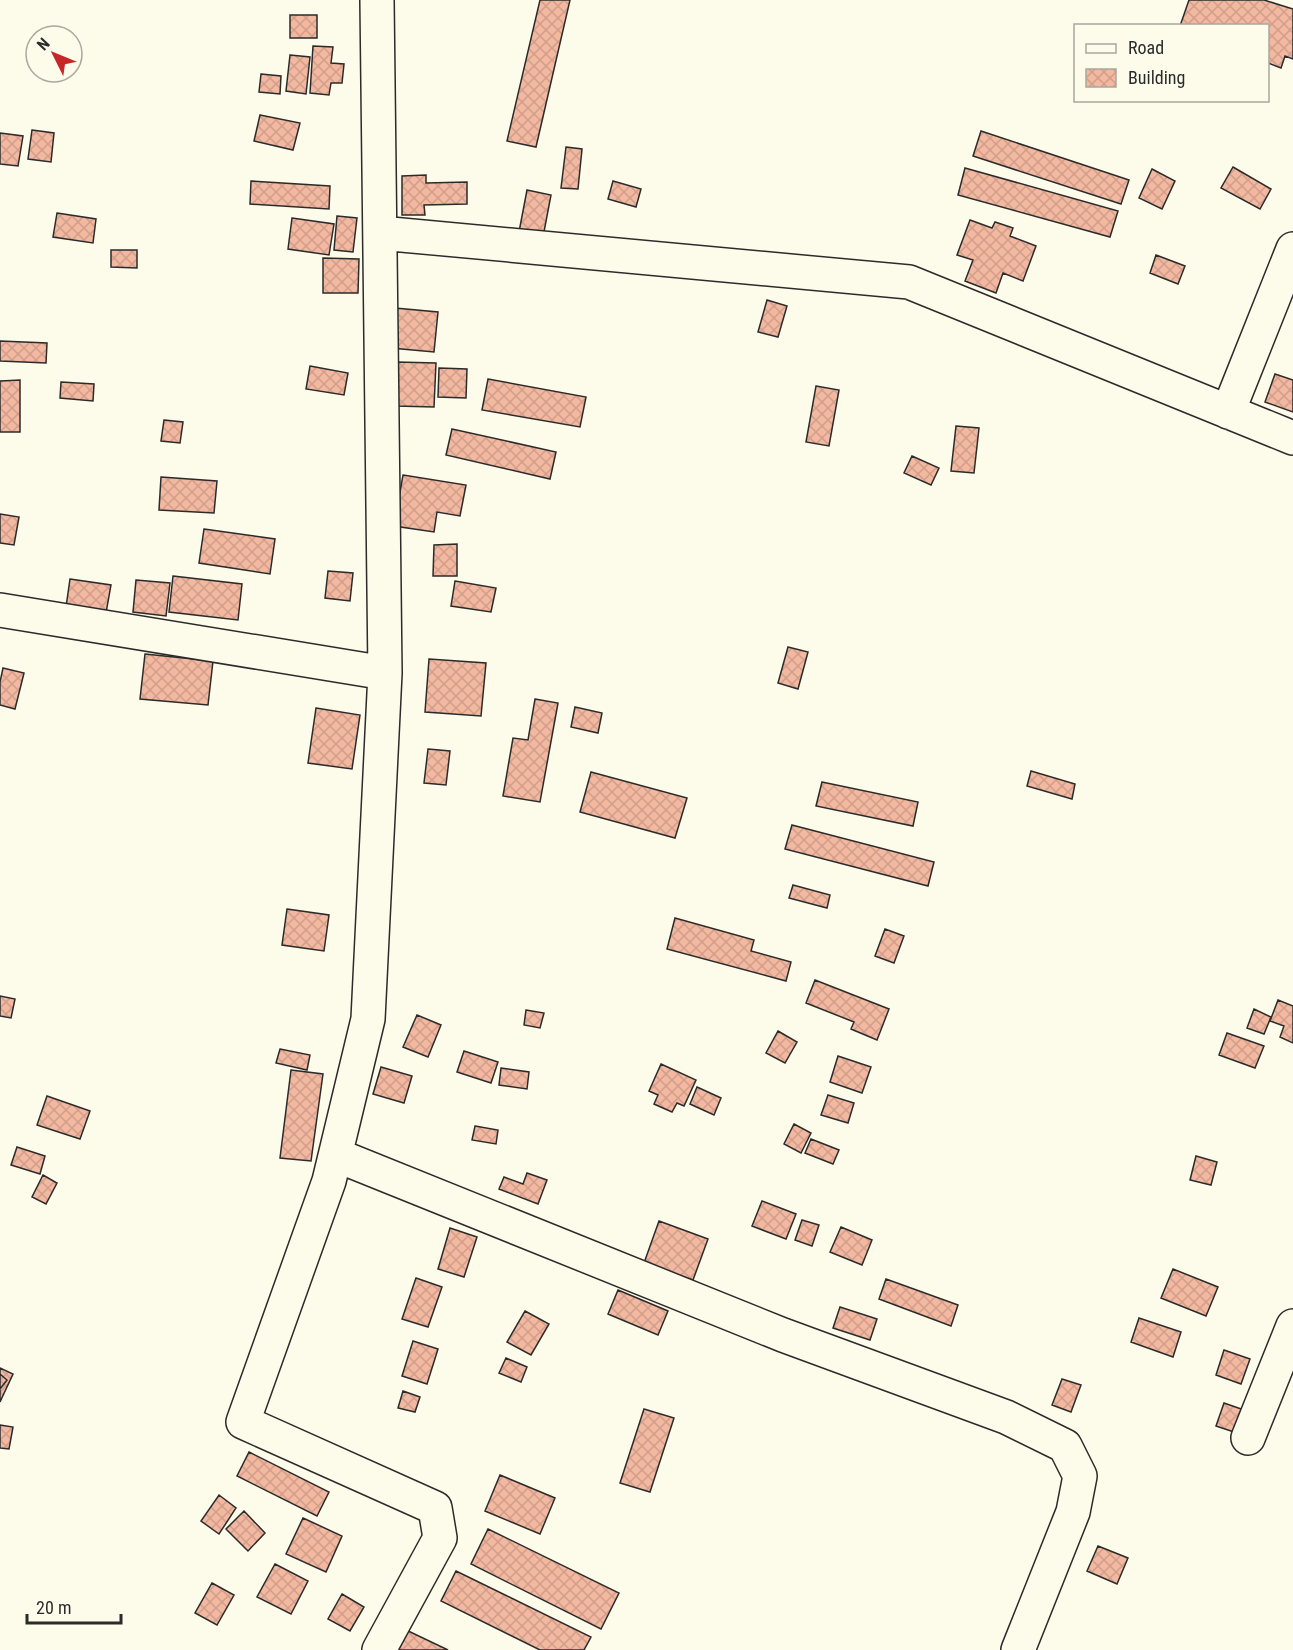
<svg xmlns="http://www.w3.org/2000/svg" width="1293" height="1650" viewBox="0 0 1293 1650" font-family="'Roboto Condensed',sans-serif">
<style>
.building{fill:url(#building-cross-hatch);stroke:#2b2b2b;stroke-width:1.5}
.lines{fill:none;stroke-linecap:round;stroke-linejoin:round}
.minor-casing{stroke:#2b2b2b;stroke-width:36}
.minor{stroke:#fdfbea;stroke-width:33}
</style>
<defs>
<pattern id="building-cross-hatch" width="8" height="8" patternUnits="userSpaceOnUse" patternTransform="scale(1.5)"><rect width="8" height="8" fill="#f2b8a0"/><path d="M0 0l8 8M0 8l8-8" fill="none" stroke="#d09e8a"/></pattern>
</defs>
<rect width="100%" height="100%" fill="#fdfbea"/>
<path class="building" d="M 540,0 L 570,0 L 536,147 L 507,141 Z
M 1189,0 L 1264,0 L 1293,9 L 1293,59 L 1285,56 L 1281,68 L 1268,63 L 1268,26 L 1180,26 Z
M 290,15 L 317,15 L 317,38 L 290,38 Z
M 313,46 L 333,47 L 331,63 L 344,64 L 342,83 L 331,83 L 329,95 L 310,93 Z
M 290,55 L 310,57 L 306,94 L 286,91 Z
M 261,74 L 281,76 L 280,94 L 259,92 Z
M 260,115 L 300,123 L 293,150 L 254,141 Z
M 32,130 L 54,133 L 51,162 L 28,159 Z
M 981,131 L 1129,180 L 1121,204 L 973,156 Z
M 0,133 L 23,136 L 18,166 L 0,164 Z
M 566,147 L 582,149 L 578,189 L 561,188 Z
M 1233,167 L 1271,189 L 1260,209 L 1221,188 Z
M 965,168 L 1118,211 L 1110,237 L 958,195 Z
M 1152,169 L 1175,181 L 1162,209 L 1139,198 Z
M 426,175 L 426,183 L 467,182 L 467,204 L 424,205 L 425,215 L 402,215 L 402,176 Z
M 251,181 L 330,186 L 329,209 L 250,204 Z
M 613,181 L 641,189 L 636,207 L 608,199 Z
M 527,190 L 551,195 L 543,237 L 519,232 Z
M 57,213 L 96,219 L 93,243 L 53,237 Z
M 337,216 L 357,218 L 353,252 L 334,250 Z
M 292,218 L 334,224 L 329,255 L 288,249 Z
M 970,220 L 992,228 L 995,222 L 1013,228 L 1010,236 L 1036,246 L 1023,281 L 1003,273 L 996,293 L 965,281 L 973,260 L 957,255 Z
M 111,250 L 137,250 L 137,268 L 111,267 Z
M 1156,255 L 1185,266 L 1178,284 L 1150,273 Z
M 323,258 L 359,259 L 358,293 L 323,293 Z
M 767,300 L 787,306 L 778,337 L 758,332 Z
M 395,308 L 438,312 L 434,352 L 391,348 Z
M 0,341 L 47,343 L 46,363 L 0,361 Z
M 397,362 L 436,363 L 434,407 L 396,406 Z
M 310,366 L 348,373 L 344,395 L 306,389 Z
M 439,368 L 467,369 L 466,398 L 438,397 Z
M 1275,374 L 1293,380 L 1293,412 L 1265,402 Z
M 488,379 L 586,397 L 580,427 L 482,410 Z
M 20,380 L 20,432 L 0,432 L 0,381 Z
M 61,382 L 94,384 L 93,401 L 60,398 Z
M 816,386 L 839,390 L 829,446 L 806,442 Z
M 164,420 L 183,422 L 180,443 L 161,441 Z
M 956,426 L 979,428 L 974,473 L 951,471 Z
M 452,429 L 556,452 L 550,479 L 446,455 Z
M 912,456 L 939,468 L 931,485 L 904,473 Z
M 403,475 L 466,485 L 460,516 L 437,512 L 434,532 L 394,526 Z
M 161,477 L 217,481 L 214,513 L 159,510 Z
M 0,514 L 19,517 L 14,545 L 0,543 Z
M 204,529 L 275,539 L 270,574 L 199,563 Z
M 457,544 L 457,576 L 433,576 L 434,545 Z
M 328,571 L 353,573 L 350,601 L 325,598 Z
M 173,576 L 242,584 L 238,620 L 169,612 Z
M 70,579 L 111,585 L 106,613 L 66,607 Z
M 136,580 L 170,583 L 166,616 L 133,612 Z
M 455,581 L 496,588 L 491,612 L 451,606 Z
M 788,647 L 808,652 L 798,689 L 778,683 Z
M 145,654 L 213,661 L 208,705 L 140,699 Z
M 429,659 L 486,663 L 481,716 L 425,712 Z
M 3,668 L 24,673 L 15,709 L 0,705 L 0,682 Z
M 535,699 L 558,703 L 540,802 L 503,796 L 513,738 L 528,740 Z
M 575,707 L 602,713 L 598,733 L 571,727 Z
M 316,708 L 360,715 L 352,769 L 308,763 Z
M 428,749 L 450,751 L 446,785 L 424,783 Z
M 1031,771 L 1075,784 L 1072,799 L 1027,786 Z
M 591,772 L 687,798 L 675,838 L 580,812 Z
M 822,782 L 918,802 L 913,826 L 816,806 Z
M 792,825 L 934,862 L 928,886 L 785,849 Z
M 793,885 L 830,895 L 827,908 L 789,898 Z
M 287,909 L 329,915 L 324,951 L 282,945 Z
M 675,918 L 754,940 L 751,951 L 791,962 L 786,981 L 667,949 Z
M 885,929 L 904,936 L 894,963 L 875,956 Z
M 815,980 L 889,1009 L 877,1040 L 851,1029 L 854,1022 L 806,1003 Z
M 0,996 L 15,999 L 11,1018 L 0,1016 Z
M 1278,1000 L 1293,1006 L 1293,1043 L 1280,1037 L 1284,1026 L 1270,1021 Z
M 1254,1009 L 1271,1017 L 1264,1034 L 1247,1028 Z
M 526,1010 L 544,1013 L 540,1028 L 524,1025 Z
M 417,1015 L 441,1025 L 428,1057 L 403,1047 Z
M 778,1031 L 797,1042 L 785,1063 L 766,1053 Z
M 1227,1033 L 1264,1046 L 1255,1068 L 1219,1055 Z
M 280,1049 L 310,1055 L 307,1070 L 276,1063 Z
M 464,1051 L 498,1062 L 491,1083 L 457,1072 Z
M 838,1056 L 871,1067 L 862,1093 L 830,1082 Z
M 661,1064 L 696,1080 L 684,1106 L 677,1103 L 672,1112 L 654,1104 L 658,1095 L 649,1091 Z
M 381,1067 L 412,1076 L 404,1103 L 373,1094 Z
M 501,1068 L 529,1072 L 527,1089 L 499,1085 Z
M 291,1070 L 323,1074 L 311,1161 L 280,1158 Z
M 697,1087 L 721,1098 L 714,1115 L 690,1104 Z
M 828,1095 L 854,1103 L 848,1123 L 821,1115 Z
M 47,1096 L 90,1111 L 80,1139 L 37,1125 Z
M 794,1124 L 811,1133 L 801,1153 L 784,1144 Z
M 475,1126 L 498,1130 L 496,1144 L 472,1140 Z
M 811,1139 L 839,1150 L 833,1164 L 805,1153 Z
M 17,1147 L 45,1156 L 40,1174 L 11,1165 Z
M 1196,1156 L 1217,1162 L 1211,1185 L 1190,1180 Z
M 527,1173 L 547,1180 L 538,1204 L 499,1189 L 504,1177 L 523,1184 Z
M 43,1175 L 57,1183 L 46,1204 L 32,1197 Z
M 762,1201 L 796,1214 L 786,1239 L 752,1226 Z
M 802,1220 L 819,1225 L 812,1246 L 795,1240 Z
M 659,1221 L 708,1239 L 693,1280 L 644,1263 Z
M 841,1227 L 872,1240 L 862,1265 L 830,1252 Z
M 450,1228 L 477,1237 L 464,1277 L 438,1269 Z
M 1173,1269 L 1218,1287 L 1206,1316 L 1161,1298 Z
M 416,1278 L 442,1287 L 428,1327 L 402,1319 Z
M 886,1279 L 958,1305 L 951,1326 L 879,1299 Z
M 618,1290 L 668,1311 L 658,1335 L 608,1314 Z
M 840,1307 L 877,1319 L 870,1340 L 833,1328 Z
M 525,1311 L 549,1324 L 531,1355 L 507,1342 Z
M 1139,1318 L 1181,1332 L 1173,1357 L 1131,1342 Z
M 413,1341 L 438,1349 L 427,1384 L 402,1376 Z
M 1224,1350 L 1250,1359 L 1241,1384 L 1216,1375 Z
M 506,1358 L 527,1367 L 521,1382 L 499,1373 Z
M 0,1368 L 13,1374 L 0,1402 Z
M 0,1374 L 7,1380 L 0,1389 Z
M 1062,1379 L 1081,1385 L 1071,1412 L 1052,1405 Z
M 403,1391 L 420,1397 L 415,1412 L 398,1408 Z
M 1224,1403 L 1247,1411 L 1240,1434 L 1216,1426 Z
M 644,1409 L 674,1418 L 650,1492 L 620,1483 Z
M 0,1425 L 13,1427 L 9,1449 L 0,1448 Z
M 249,1452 L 329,1492 L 317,1516 L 237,1476 Z
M 500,1475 L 555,1498 L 540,1534 L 485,1511 Z
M 219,1495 L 236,1508 L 219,1534 L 201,1521 Z
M 244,1511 L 265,1533 L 248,1551 L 226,1529 Z
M 303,1518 L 342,1536 L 326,1572 L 286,1554 Z
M 488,1529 L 619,1593 L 601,1629 L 471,1564 Z
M 1098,1546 L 1128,1558 L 1117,1584 L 1087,1571 Z
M 275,1564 L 308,1581 L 291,1614 L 257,1597 Z
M 456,1571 L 591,1637 L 584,1650 L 540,1650 L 441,1601 Z
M 212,1583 L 234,1595 L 217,1625 L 195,1613 Z
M 342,1594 L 364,1607 L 350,1631 L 328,1619 Z
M 404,1629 L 448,1650 L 394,1650 Z"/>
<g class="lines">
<defs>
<path id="minor" d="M 377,0 L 385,673 L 368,1019 L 329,1181 L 243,1422 L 435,1508 L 440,1538 L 379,1650
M 380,233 L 909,282 L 1293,438
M 1228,412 L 1293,249
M 0,610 L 385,673
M 336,1155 L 783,1335 L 1006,1417 L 1065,1446 L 1080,1476 L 1073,1512 L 1018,1650
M 1248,1438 L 1293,1326"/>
</defs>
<use href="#minor" class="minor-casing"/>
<use href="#minor" class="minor"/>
</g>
<rect x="1074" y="24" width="195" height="78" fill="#fdfbea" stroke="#a9a89e" stroke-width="1.5"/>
<rect x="1086" y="44" width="30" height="9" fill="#fdfbea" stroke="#a9a89e" stroke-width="1.5"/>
<text x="1128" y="54" font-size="18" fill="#2b2b2b">Road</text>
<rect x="1086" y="69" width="30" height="18" fill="url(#building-cross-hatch)" stroke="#a9a89e" stroke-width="1.5"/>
<text x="1128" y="84" font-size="18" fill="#2b2b2b">Building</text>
<g transform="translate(54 54) rotate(313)"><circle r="28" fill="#fdfbea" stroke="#a9a89e" stroke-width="1.5"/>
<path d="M0-4.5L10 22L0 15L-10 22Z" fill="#c62828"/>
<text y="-9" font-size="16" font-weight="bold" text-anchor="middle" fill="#2b2b2b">N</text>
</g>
<path d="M27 1614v9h94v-9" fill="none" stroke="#2b2b2b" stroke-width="3"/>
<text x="36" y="1614" font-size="18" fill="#2b2b2b" stroke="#fdfbea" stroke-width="4.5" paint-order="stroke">20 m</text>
</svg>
